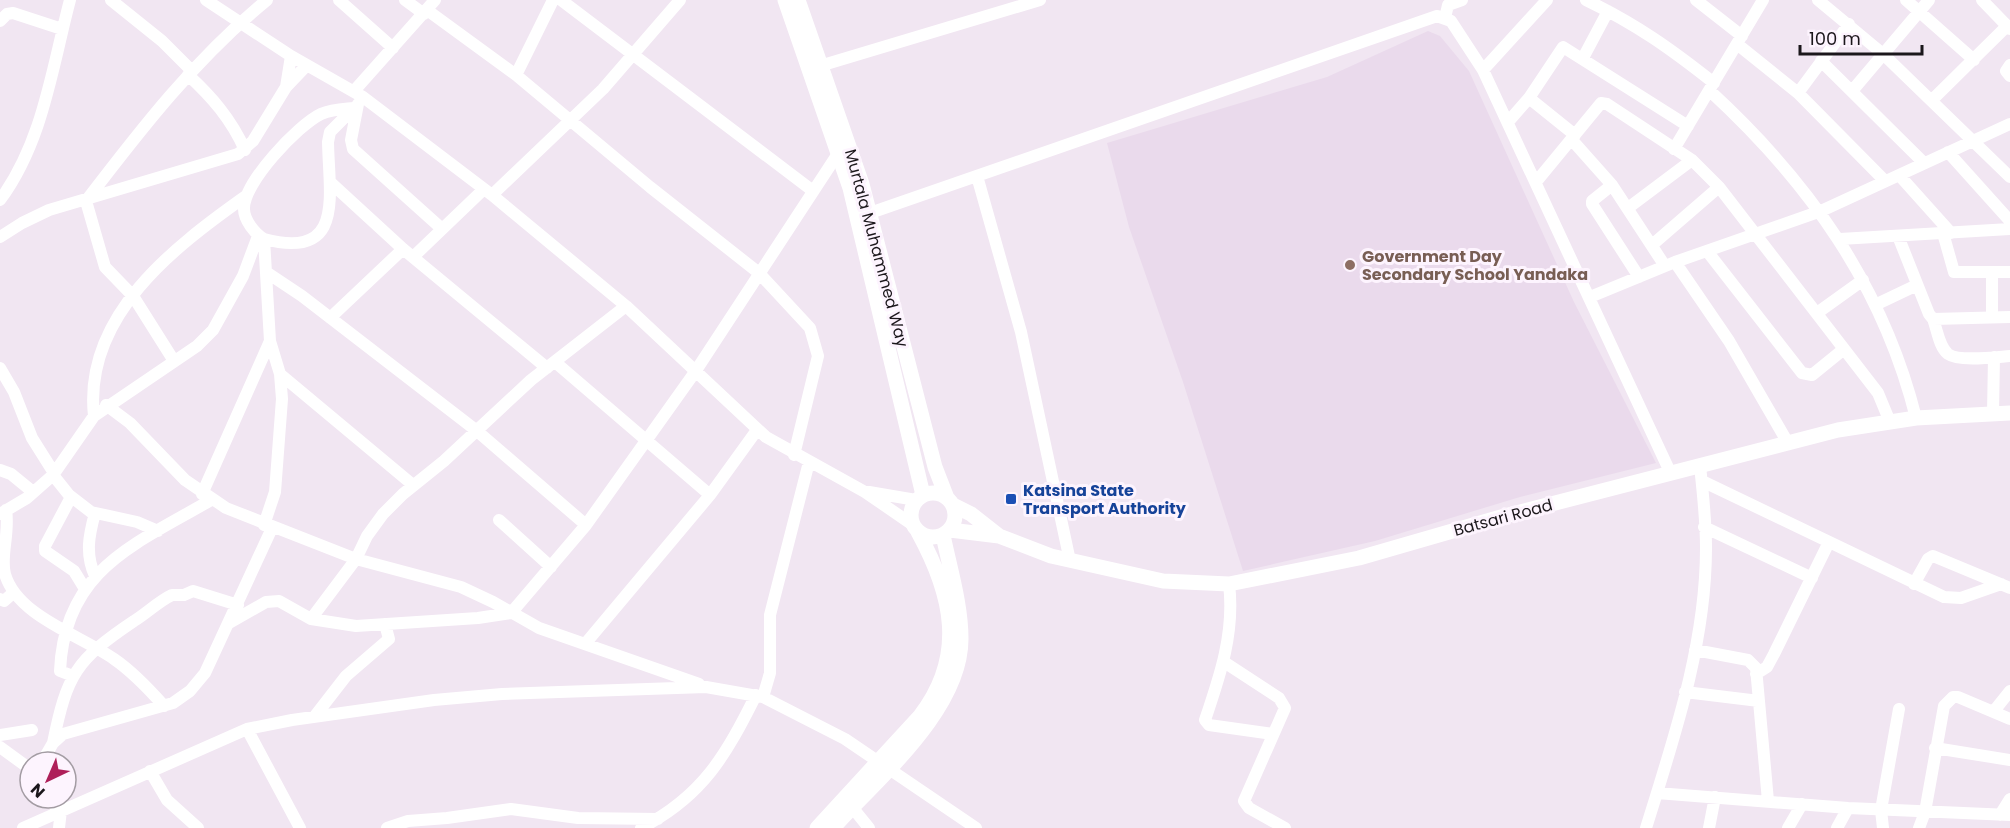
<svg xmlns="http://www.w3.org/2000/svg" width="2010" height="828" viewBox="0 0 2010 828" font-family="Poppins,sans-serif">
<style>
.built{fill:#eadaec}
.lines{fill:none;stroke-linecap:round;stroke-linejoin:round}
.minor{stroke:#fff;stroke-width:12}
.major{stroke:#fff;stroke-width:15}
.education-dot{fill:#8d6e63;stroke:#fdf4fe;stroke-width:2}
.transit-dot{fill:#1a4fb4;stroke:#fdf4fe;stroke-width:2}
.labels{text-anchor:middle;stroke-width:6;stroke-linejoin:round;paint-order:stroke}
.street-label{font-size:16px;fill:#1b171b;stroke:#fdf4fe}
.education-label{font-size:16px;font-weight:bold;fill:#785e54;stroke:#fdf4fe;text-anchor:start}
.transit-label{font-size:16px;font-weight:bold;fill:#164399;stroke:#fdf4fe;text-anchor:start}
</style>
<rect width="100%" height="100%" fill="#f1e6f2"/>
<path class="built" d="M 1428,31 L 1440,36 L 1469,71 L 1574,302 L 1656,463 L 1520,497 L 1375,541 L 1243,571 L 1183,382 L 1129,227 L 1107,143 L 1327,77 Z"/>
<g class="lines">
<path class="minor" d="M 111,0 L 162,41 L 191,70
M 206,0 L 291,56 L 363,97 L 492,195 L 626,306 L 766,437 L 865,492 L 913,525
M 339,0 L 393,48
M 405,0 L 424,14
M 561,0 L 813,191
M 1586,0 C 1636,24 1671,49 1714,83
M 1696,0 L 1742,36
M 1818,0 L 1883,54 L 2010,177
M 1906,0 L 1974,60
M 1982,0 L 2010,29
M 427,10 L 516,75 L 650,187 L 759,273 L 810,328 L 818,356 L 794,455
M 1445,18 L 1448,5 L 1462,0
M 0,21 L 7,14 L 13,13 L 62,29
M 1737,44 L 1798,93 L 1885,181
M 1583,58 L 1608,11
M 1821,61 L 1924,163
M 823,65 L 1040,0
M 2010,65 L 2006,71 L 2010,76
M 1483,70 L 1547,0
M 188,75 C 212,97 231,119 245,150
M 516,75 L 553,0
M 286,87 L 291,56
M 354,91 L 435,0
M 1710,91 C 1809,182 1883,286 1916,418
M 1852,91 L 1929,0
M 1798,93 L 1849,24
M 1529,98 L 1575,135
M 1932,100 L 2007,26
M 358,104 L 351,140 L 353,149 L 441,228
M 1508,122 L 1529,98 L 1563,47 L 1688,126
M 1572,140 L 1612,185 L 1665,266
M 1674,149 L 1763,0
M 1948,152 L 2010,221
M 1899,175 L 1951,233
M 977,176 L 1021,332 L 1070,561
M 330,182 L 403,249 L 547,368
M 1536,182 L 1601,103 L 1607,104 L 1692,160 L 1719,187 L 1878,393 L 1890,422
M 1612,185 L 1592,201 L 1592,204 L 1639,277
M 492,195 L 603,89 L 680,0
M 0,200 C 43,142 52,68 70,0
M 1628,208 L 1692,160
M 870,213 L 1437,16 L 1451,21 L 1483,70 L 1671,474
M 1943,233 L 1954,272 L 2010,272
M 1898,236 L 1929,314 L 1933,319 L 2010,317
M 0,237 L 22,223 L 49,210 L 238,154 L 253,141 L 286,87 L 307,65
M 264,239 C 345,260 329,197 328,142 L 330,132 L 355,107
M 1840,239 L 2010,229
M 1652,245 L 1719,187
M 1707,251 L 1802,373 L 1812,375 L 1844,349
M 413,257 L 484,189
M 1675,262 L 1729,341 L 1788,443
M 266,272 L 302,296 L 477,431 L 586,525
M 1590,297 L 1675,262 L 1821,211 L 2010,124
M 1875,305 L 1917,285
M 1817,313 L 1863,280
M 1992,317 L 1992,272
M 330,318 L 403,249
M 1933,319 C 1937,329 1939,347 1948,354 C 1959,362 1996,357 2010,356
M 174,361 L 133,296 L 105,267 L 86,201 C 141,129 196,58 267,0
M 555,362 L 710,495
M 0,368 L 14,392 L 32,438 L 54,473
M 280,374 L 413,485
M 106,405 L 130,423 L 185,480 L 226,508 L 356,559 L 461,587 L 493,602 L 539,628 L 699,684
M 1993,413 L 1994,357
M 94,416 C 83,316 174,247 246,196
M 0,470 L 11,474 L 33,492
M 53,475 L 69,495 L 91,512 L 137,522 L 158,531
M 1702,481 L 1944,597 L 1961,598 L 2001,584
M 869,492 L 916,500
M 202,494 L 270,341
M 71,497 L 45,546 L 45,551 L 74,571 L 85,589
M 6,510 C 10,533 0,556 5,574 C 17,616 80,635 114,659 C 133,672 148,688 164,706
M 95,513 C 89,535 85,554 95,576
M 0,514 L 27,498 L 53,475 L 94,416 L 197,346 L 213,330 L 243,276 L 258,236
M 499,520 L 551,567
M 264,525 L 275,492 L 282,399 L 280,374 L 270,341 L 264,239 C 255,234 244,220 244,209 C 243,183 298,125 321,114 C 332,109 342,109 353,108
M 1704,527 L 1812,578
M 1229,584 C 1235,632 1220,676 1205,720 L 1209,725 L 1273,734
M 1914,584 L 1928,559 L 1933,556 L 2010,588
M 0,599 L 4,601 L 13,593
M 311,619 L 356,559 L 367,536 L 383,514 L 403,494 L 444,461 L 531,380 L 626,306
M 229,623 L 266,602 L 279,601 L 311,619 L 356,626 L 478,618 L 511,613 L 586,525 L 695,372 L 839,152
M 585,644 L 710,495 L 757,430
M 1695,650 L 1748,660 L 1756,668 L 1768,801
M 1224,662 L 1279,698 L 1285,708 L 1244,801 L 1249,808 L 1285,828
M 1756,674 L 1767,667 L 1774,654 L 1828,544
M 73,676 L 60,671 C 64,569 136,544 211,500
M 1685,692 L 1759,701
M 763,697 L 770,673 L 770,615 L 809,462
M 1994,711 L 2010,691
M 315,716 L 346,676 L 389,639 L 385,624
M 247,729 L 300,828
M 0,735 L 32,730
M 53,743 C 67,674 76,660 134,621 C 147,613 159,601 172,595 L 184,595 L 193,591 L 238,605
M 0,747 L 30,769
M 1935,748 L 2010,760
M 42,762 L 53,743 L 63,734 L 173,703 L 190,691 L 205,673 L 272,528
M 150,771 L 167,800 L 198,828
M 1657,793 L 1848,808 L 2010,815
M 52,798 L 57,812
M 852,807 L 869,828
M 2000,815 L 2010,799
M 23,828 L 247,729 L 292,720 L 434,700 L 502,694 L 706,687 L 763,697 L 845,739 L 976,828
M 59,828 L 61,810
M 387,828 L 408,821 L 447,818 L 511,809 L 578,818 L 658,819
M 641,828 C 703,796 726,755 756,695
M 1646,828 C 1674,738 1706,644 1706,548 C 1706,521 1703,493 1700,466
M 1709,828 L 1715,797
M 1788,828 L 1802,804
M 1837,828 L 1848,808
M 1883,828 L 1881,810 L 1899,709
M 1919,828 L 1925,812 L 1944,706 L 1953,697 L 1958,697 L 2010,719"/>
<path class="major" d="M 785,0 L 850,188 L 923,495
M 798,0 L 862,184 L 935,467 L 947,498
M911 515a22 22 0 1 1 44 0a22 22 0 1 1-44 0Z
M 953,505 L 971,514 L 999,536
M 950,530 L 999,536 L 1051,556 L 1163,581 L 1229,584 L 1359,558 L 1501,517 L 1838,430 L 1916,418 L 2010,413
M 817,828 L 920,716 C 967,655 952,594 918,532
M 833,828 C 878,778 961,710 961,639 C 961,604 950,569 943,535"/>
</g>
<circle class="education-dot" cx="1350" cy="265" r="6"/>
<rect class="transit-dot" x="1005" y="493" width="12" height="12" rx="3"/>
<g class="labels">
<g class="street-label">
<text transform="translate(877 248) rotate(75)" y="6">Murtala Muhammed Way</text>
<text transform="translate(1503 517) rotate(-15)" y="6">Batsari Road</text>
</g>
<g class="education-label">
<text x="1362" y="262">Government Day<tspan x="1362" dy="18">Secondary School Yandaka</tspan></text>
</g>
<g class="transit-label">
<text x="1023" y="496">Katsina State<tspan x="1023" dy="18">Transport Authority</tspan></text>
</g>
</g>
<g transform="translate(48 780) rotate(224)"><circle r="28" fill="#fdf4fe" stroke="#a39ca3" stroke-width="1.5"/>
<path d="M0-4.5L10 22L0 15L-10 22Z" fill="#ae1f59"/>
<text y="-9" font-size="16" font-weight="bold" text-anchor="middle" fill="#1b171b">N</text>
</g>
<path d="M1800 45v9h122v-9" fill="none" stroke="#1b171b" stroke-width="3"/>
<text x="1809" y="45" font-size="18" fill="#1b171b" stroke="#fdf4fe" stroke-width="4.5" paint-order="stroke">100 m</text>
</svg>
